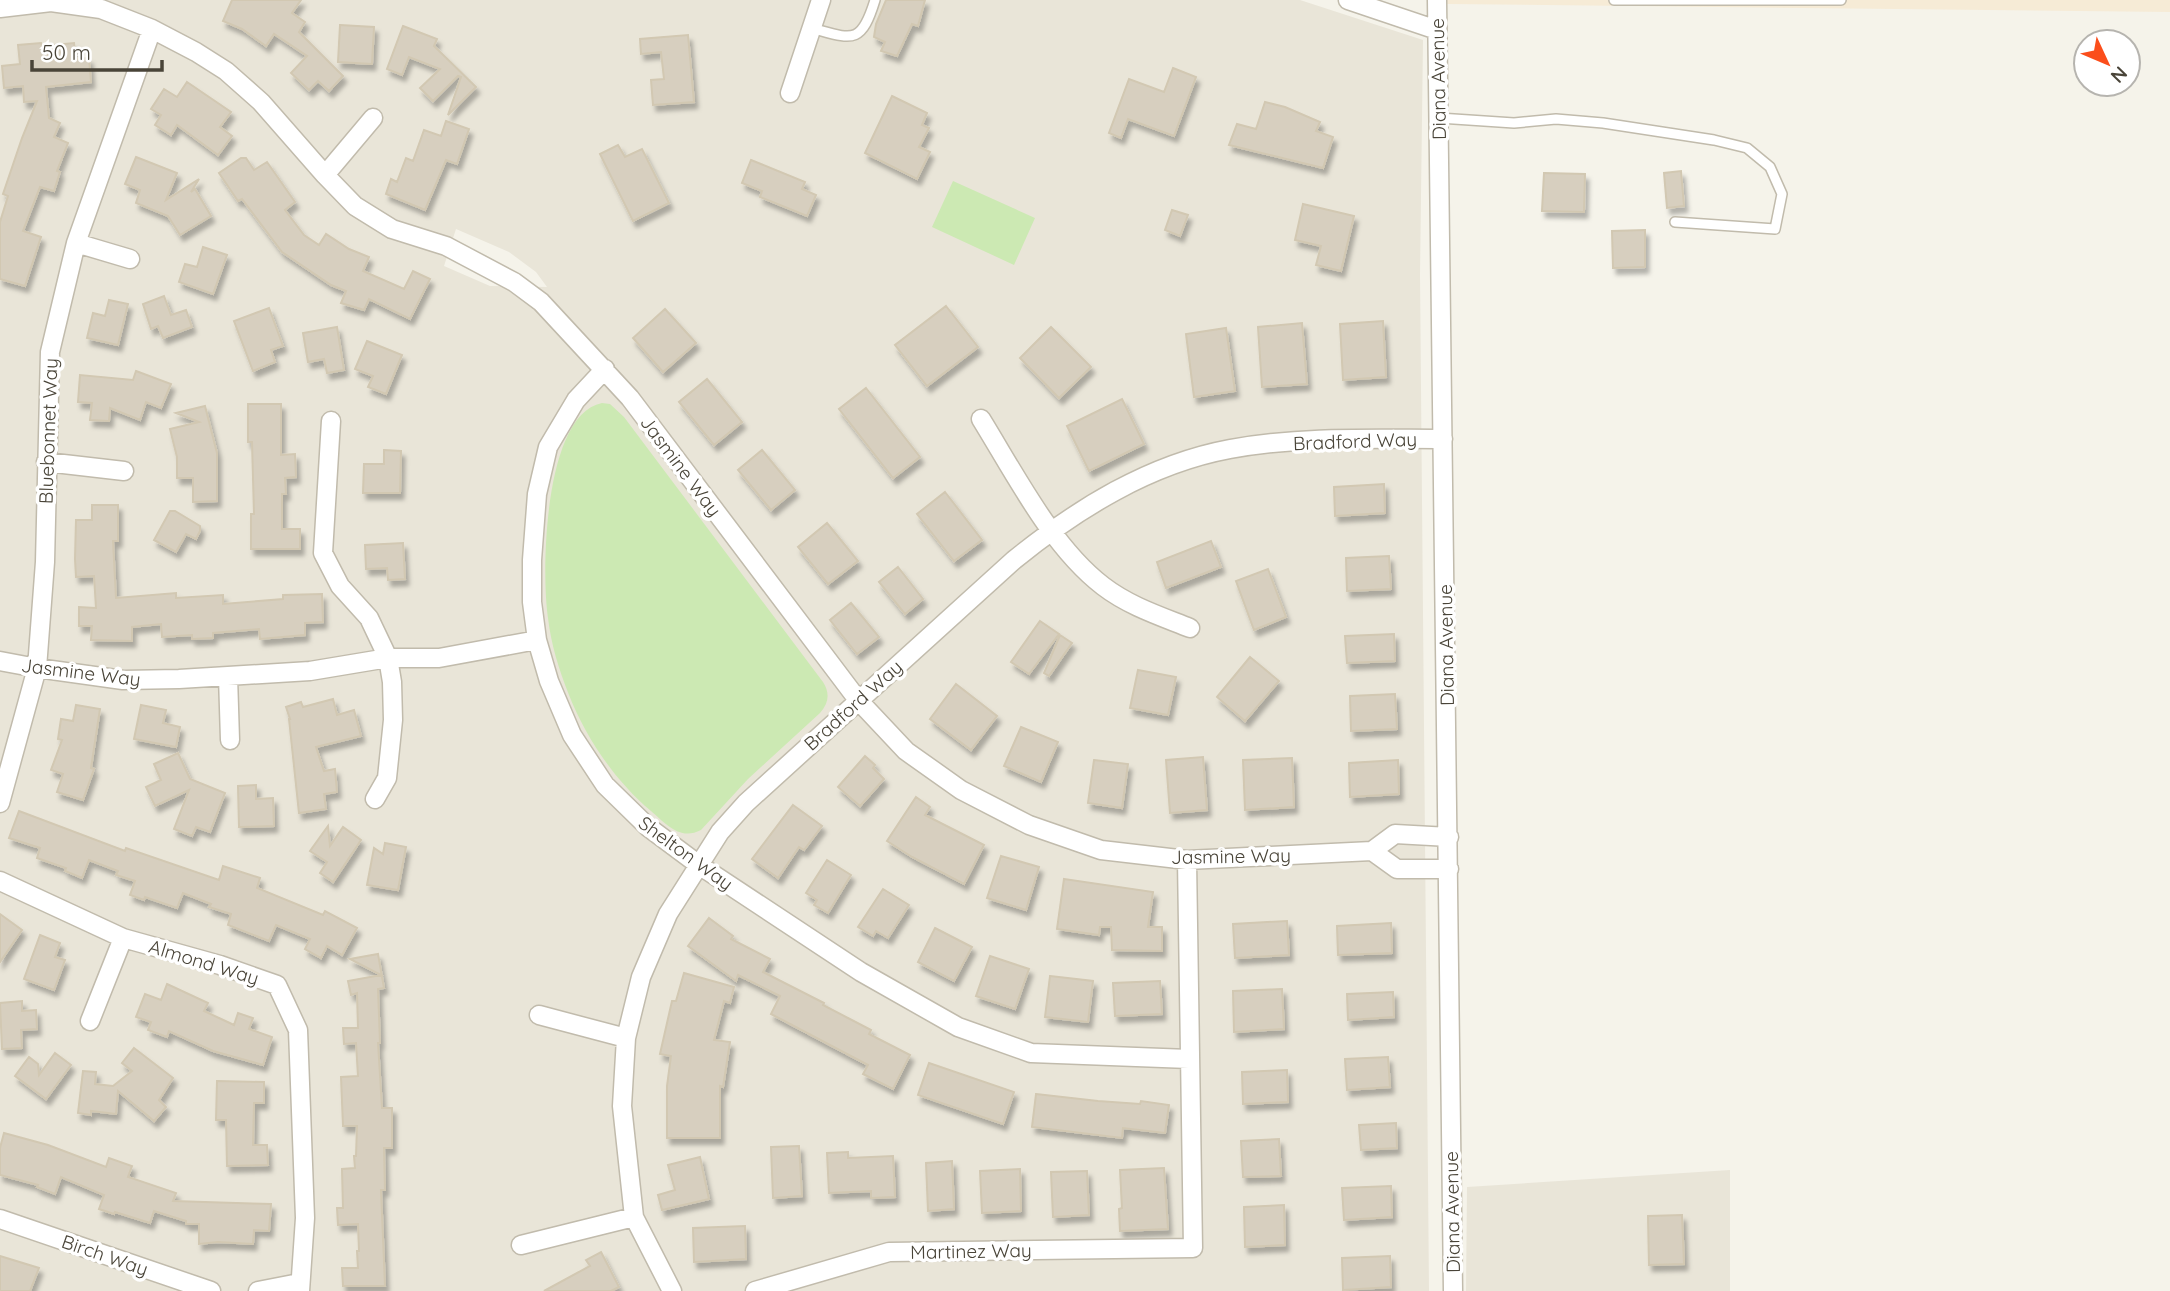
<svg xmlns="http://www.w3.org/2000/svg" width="2170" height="1291" viewBox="0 0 2170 1291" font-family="Quicksand,sans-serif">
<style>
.residential{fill:#e9e5d8;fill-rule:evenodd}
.commercial{fill:#f6ebd6}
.green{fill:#cce9b3}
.building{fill:#d7cfbf;stroke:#d2c8b2;stroke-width:2;filter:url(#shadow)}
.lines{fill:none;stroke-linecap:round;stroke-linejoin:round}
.service-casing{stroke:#c1bbac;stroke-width:12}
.minor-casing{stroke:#c1bbac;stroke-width:21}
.service{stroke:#fff;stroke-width:9}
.minor{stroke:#fff;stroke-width:18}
.labels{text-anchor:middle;stroke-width:7;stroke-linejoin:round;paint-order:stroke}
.street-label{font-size:19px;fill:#494438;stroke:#fff}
</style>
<defs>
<filter id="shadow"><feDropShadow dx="3.5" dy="6" stdDeviation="2" flood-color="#0004"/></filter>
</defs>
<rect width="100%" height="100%" fill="#f5f3ea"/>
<path class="residential" d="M 0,0 L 1300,0 L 1423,40 L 1420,275 L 1429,1291 L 0,1291 ZM 456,229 L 509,252 L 536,272 L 547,287 L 490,286 L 444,266 Z
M 1730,1170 L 1730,1291 L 1466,1291 L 1467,1187 Z"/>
<path class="commercial" d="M 1447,0 L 2170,0 L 2170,12 L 1447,4 Z"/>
<path class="green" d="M 953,181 L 1035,218 L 1014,265 L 932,227 Z
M 602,403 L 610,404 L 624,417 L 823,682 C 830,693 829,703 820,713 L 748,779 L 701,830 C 680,841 666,824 651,811 C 615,781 586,738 569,695 C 559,670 551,644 548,618 C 541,571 544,414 602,403 Z"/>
<path class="building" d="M 232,0 L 301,0 L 292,13 L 305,22 L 299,32 L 343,76 L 329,91 L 318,81 L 309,90 L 291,73 L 307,56 L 274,34 L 266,46 L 242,29 L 223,21 Z
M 886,0 L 925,0 L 918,26 L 912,24 L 897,56 L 881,51 L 885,42 L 874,37 L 876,24 Z
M 340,25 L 374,27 L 372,64 L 338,62 Z
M 403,26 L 437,39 L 434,46 L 476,87 L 448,115 L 461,77 L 458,76 L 433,101 L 420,88 L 440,69 L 409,57 L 402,75 L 387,69 Z
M 688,35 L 694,102 L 653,105 L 651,80 L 664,79 L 661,52 L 641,54 L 640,39 Z
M 41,43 L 42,46 L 74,43 L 76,59 L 89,58 L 91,82 L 46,87 L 49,118 L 60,123 L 54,137 L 68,143 L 57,171 L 60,172 L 54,191 L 40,187 L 23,231 L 41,237 L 25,286 L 0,279 L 0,222 L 8,196 L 3,194 L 22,138 L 37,101 L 24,102 L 23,86 L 4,88 L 2,66 L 20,64 L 18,45 Z
M 1173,68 L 1196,77 L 1174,136 L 1128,119 L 1121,138 L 1109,133 L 1129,79 L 1164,92 Z
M 187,82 L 231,112 L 220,127 L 232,136 L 218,155 L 177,125 L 171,135 L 155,125 L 161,115 L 151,109 L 164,89 L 177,97 Z
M 892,96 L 927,113 L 922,125 L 929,128 L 919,147 L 930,152 L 917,179 L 865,153 Z
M 1265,102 L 1285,107 L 1320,122 L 1316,131 L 1333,137 L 1323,168 L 1229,145 L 1237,124 L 1256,129 Z
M 446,121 L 469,129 L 457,164 L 446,160 L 425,210 L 386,194 L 391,179 L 397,182 L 406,158 L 413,161 L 424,130 L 441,136 Z
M 618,145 L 625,157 L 642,149 L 669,203 L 633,221 L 600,154 Z
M 136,157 L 177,173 L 166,200 L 199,179 L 191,192 L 195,189 L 211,216 L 180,235 L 168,216 L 136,203 L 140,190 L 125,184 Z
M 241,158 L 246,158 L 254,170 L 267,162 L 295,202 L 285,210 L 304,235 L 319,245 L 326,234 L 349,249 L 369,257 L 363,271 L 404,289 L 413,271 L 430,279 L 410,319 L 369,299 L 364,310 L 341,303 L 346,291 L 331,285 L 282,252 L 242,199 L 238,201 L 219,173 Z
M 751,160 L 805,182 L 802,189 L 816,195 L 807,216 L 760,197 L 762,191 L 742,183 Z
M 1681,171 L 1684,206 L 1667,208 L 1664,173 Z
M 1544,173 L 1585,174 L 1584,212 L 1542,211 Z
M 1303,204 L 1354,216 L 1341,271 L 1316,265 L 1321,246 L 1295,240 Z
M 1172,210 L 1188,215 L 1180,236 L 1165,230 Z
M 1645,230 L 1645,267 L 1613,268 L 1612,231 Z
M 203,247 L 227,255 L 213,294 L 179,282 L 185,264 L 197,267 Z
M 164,296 L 171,315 L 186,310 L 192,327 L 163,338 L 158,326 L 151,329 L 143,304 Z
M 109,300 L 128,304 L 118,345 L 87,338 L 93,313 L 105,316 Z
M 946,306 L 978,347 L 927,386 L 895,345 Z
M 269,308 L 283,346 L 271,350 L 275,362 L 253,371 L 234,321 Z
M 665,309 L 696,343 L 663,372 L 633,338 Z
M 1383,321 L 1386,377 L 1343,380 L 1340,324 Z
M 1302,323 L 1307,384 L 1262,387 L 1258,327 Z
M 337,327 L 344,370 L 327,373 L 324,359 L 308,362 L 303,333 Z
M 1051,327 L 1091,367 L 1059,398 L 1020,358 Z
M 1226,328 L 1235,391 L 1194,397 L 1186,334 Z
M 367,341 L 402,355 L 386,394 L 368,387 L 373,376 L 355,369 Z
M 136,371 L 171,384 L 161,408 L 146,402 L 140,420 L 110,408 L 109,421 L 90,420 L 92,403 L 78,402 L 80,375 L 133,380 Z
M 707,379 L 742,422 L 714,445 L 679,402 Z
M 866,388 L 920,457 L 893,478 L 839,409 Z
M 1122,399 L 1144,444 L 1089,471 L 1067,426 Z
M 248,404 L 281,404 L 281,455 L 295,454 L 296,477 L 285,478 L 286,494 L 282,494 L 282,529 L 300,529 L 300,549 L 251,549 L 251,514 L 254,514 L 252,442 L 248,442 Z
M 205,406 L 217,453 L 217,501 L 193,502 L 193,478 L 177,478 L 177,457 L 170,429 L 199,422 L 176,413 Z
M 384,450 L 401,451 L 400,493 L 363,493 L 364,464 L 384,464 Z
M 762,450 L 795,490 L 771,510 L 738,470 Z
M 1384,484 L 1385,513 L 1335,516 L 1334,487 Z
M 945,492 L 982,540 L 954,561 L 917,514 Z
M 92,505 L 118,505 L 118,541 L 113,541 L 116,598 L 176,593 L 176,598 L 223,595 L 223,604 L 283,599 L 283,595 L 322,594 L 323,622 L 305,623 L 305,635 L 260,639 L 259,629 L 213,633 L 213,638 L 192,639 L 192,635 L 162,637 L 161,624 L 132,627 L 132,641 L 91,640 L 92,626 L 79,626 L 79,607 L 96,608 L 94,576 L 76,577 L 75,559 L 76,520 L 92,520 Z
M 170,511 L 175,511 L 200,526 L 200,531 L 196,539 L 186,534 L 176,552 L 154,540 Z
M 827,523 L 858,561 L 828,584 L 798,547 Z
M 1211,541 L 1221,567 L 1166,588 L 1157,562 Z
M 403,543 L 405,579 L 388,580 L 387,568 L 366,569 L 365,545 Z
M 1389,556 L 1391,589 L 1347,591 L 1346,558 Z
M 898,567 L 923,599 L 905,614 L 879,582 Z
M 1268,569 L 1286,617 L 1254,630 L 1236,581 Z
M 851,603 L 879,637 L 857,654 L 830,620 Z
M 1040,621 L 1059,634 L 1029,674 L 1011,662 Z
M 1394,634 L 1395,661 L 1347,663 L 1345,636 Z
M 1060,635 L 1072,643 L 1049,676 L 1044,673 Z
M 1250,657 L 1279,681 L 1245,721 L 1217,697 Z
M 1138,670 L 1176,677 L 1168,715 L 1130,708 Z
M 956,684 L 997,716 L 971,750 L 930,719 Z
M 1395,694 L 1397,729 L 1351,731 L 1350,696 Z
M 333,699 L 337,715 L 354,710 L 361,736 L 316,747 L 324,771 L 335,769 L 337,792 L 324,794 L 326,809 L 299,813 L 289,719 L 290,719 L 286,707 L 301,702 L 303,707 Z
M 76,705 L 100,709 L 91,768 L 94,769 L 83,800 L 57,792 L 63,774 L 51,770 L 62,740 L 58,739 L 61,719 L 73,721 Z
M 141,705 L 166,710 L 163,723 L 180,727 L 176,747 L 134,739 Z
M 1021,727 L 1058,742 L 1041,782 L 1004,766 Z
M 178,753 L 190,779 L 225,793 L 210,832 L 196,827 L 192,836 L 174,829 L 189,790 L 155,806 L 146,787 L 161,780 L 154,764 Z
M 865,756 L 875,765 L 873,768 L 884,779 L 860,806 L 838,787 Z
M 1203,757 L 1207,810 L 1170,813 L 1166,760 Z
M 1292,758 L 1294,807 L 1245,810 L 1243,760 Z
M 1094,760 L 1128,764 L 1122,808 L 1088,803 Z
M 1398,760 L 1399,794 L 1350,797 L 1349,763 Z
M 256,785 L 256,799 L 273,798 L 274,826 L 239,827 L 238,786 Z
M 916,797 L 930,807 L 925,815 L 984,845 L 964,884 L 912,857 L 887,841 Z
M 793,805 L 822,826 L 804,850 L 799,847 L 778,878 L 752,859 Z
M 19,811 L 125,851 L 126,848 L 219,880 L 223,866 L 260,878 L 257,888 L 323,915 L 325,911 L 357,928 L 342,955 L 327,946 L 321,958 L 305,949 L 310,939 L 276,925 L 269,941 L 228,925 L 231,914 L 209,907 L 211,904 L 183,893 L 177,908 L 145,897 L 144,900 L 130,895 L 135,881 L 116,875 L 118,871 L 89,860 L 82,878 L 65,871 L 66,868 L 37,858 L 40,848 L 9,838 Z
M 328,826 L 330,846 L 343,827 L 361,840 L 333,882 L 320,873 L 327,862 L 310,851 Z
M 385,843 L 406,847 L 398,890 L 367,885 L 374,848 L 383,854 Z
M 1001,856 L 1039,867 L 1026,910 L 987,898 Z
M 827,860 L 851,875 L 828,913 L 814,905 L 817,900 L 806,893 Z
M 1064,879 L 1153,892 L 1148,927 L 1162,927 L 1162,951 L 1112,950 L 1111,927 L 1100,927 L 1099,935 L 1057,929 Z
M 883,889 L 909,905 L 888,938 L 876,931 L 873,936 L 858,927 Z
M 0,914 L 22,930 L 0,962 Z
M 709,918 L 733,936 L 731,939 L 770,959 L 763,972 L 824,1003 L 823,1005 L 871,1030 L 869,1034 L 910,1055 L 893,1089 L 863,1074 L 868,1065 L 771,1014 L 780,996 L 738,975 L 736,981 L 688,946 Z
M 1287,921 L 1289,955 L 1235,958 L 1233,924 Z
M 1391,923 L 1392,953 L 1338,955 L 1337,926 Z
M 935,928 L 972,947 L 954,981 L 918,962 Z
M 40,935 L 60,943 L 55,957 L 65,960 L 54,990 L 24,979 Z
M 378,954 L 384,988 L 378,989 L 380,1043 L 378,1043 L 382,1108 L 392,1108 L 392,1148 L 384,1148 L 385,1190 L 381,1190 L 385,1286 L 343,1286 L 342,1268 L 358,1268 L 357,1251 L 359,1251 L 358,1224 L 338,1225 L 337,1208 L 343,1208 L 342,1169 L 355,1168 L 354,1156 L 356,1156 L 357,1126 L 343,1126 L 341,1077 L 358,1076 L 356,1043 L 344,1044 L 343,1028 L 358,1028 L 357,993 L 351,995 L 348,981 L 381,975 L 350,959 Z
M 990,956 L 1029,969 L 1015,1009 L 976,996 Z
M 684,973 L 734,987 L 730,1003 L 724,1001 L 714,1040 L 730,1042 L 723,1087 L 720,1086 L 720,1138 L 667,1138 L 667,1086 L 671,1056 L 660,1054 L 672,1001 L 676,1001 Z
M 1050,976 L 1093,981 L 1088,1022 L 1045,1017 Z
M 1160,981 L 1162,1014 L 1115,1016 L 1113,983 Z
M 167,984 L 208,1003 L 204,1011 L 234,1025 L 238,1013 L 253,1018 L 249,1029 L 272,1037 L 263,1065 L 213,1051 L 169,1031 L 167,1037 L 148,1030 L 151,1022 L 136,1017 L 145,994 L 161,1000 Z
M 1282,989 L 1284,1029 L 1234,1032 L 1233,991 Z
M 1393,992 L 1394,1017 L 1348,1020 L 1347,994 Z
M 22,1001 L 22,1011 L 36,1010 L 37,1029 L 21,1030 L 22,1048 L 2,1049 L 0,1003 Z
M 134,1048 L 173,1078 L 159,1100 L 166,1107 L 154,1121 L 118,1091 L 116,1114 L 91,1111 L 91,1115 L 78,1113 L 83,1071 L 96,1072 L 95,1084 L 113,1086 L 132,1071 L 122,1063 Z
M 55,1053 L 71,1065 L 46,1099 L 15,1076 L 29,1057 L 38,1064 L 39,1075 Z
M 1388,1057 L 1390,1087 L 1347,1090 L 1345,1059 Z
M 929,1063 L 1014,1092 L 1003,1124 L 918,1095 Z
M 1287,1070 L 1288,1102 L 1243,1104 L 1242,1072 Z
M 217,1081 L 264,1082 L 264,1103 L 254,1103 L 253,1145 L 267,1145 L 268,1165 L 227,1166 L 226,1120 L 216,1120 Z
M 1036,1094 L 1098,1101 L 1140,1104 L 1141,1101 L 1169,1105 L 1165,1133 L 1123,1128 L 1122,1138 L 1032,1127 Z
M 1396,1123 L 1397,1148 L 1361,1150 L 1359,1125 Z
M 4,1133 L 48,1145 L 106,1167 L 109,1158 L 132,1166 L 128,1177 L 176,1193 L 173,1201 L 271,1204 L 269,1231 L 254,1230 L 253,1244 L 218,1242 L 199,1244 L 199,1224 L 186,1224 L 186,1221 L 154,1211 L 150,1223 L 115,1212 L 114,1214 L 99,1209 L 104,1195 L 61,1177 L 55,1194 L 37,1187 L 38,1185 L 0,1175 L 0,1148 Z
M 1279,1139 L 1281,1176 L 1243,1177 L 1241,1141 Z
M 799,1146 L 802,1196 L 773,1198 L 771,1147 Z
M 848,1152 L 848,1158 L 893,1156 L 895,1197 L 871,1198 L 871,1191 L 829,1193 L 827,1153 Z
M 700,1157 L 709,1199 L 662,1210 L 658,1195 L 675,1190 L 668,1165 Z
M 952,1161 L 954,1209 L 928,1211 L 926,1163 Z
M 1164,1168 L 1168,1229 L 1120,1231 L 1119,1209 L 1122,1208 L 1120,1170 Z
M 1020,1169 L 1021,1211 L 982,1213 L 980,1171 Z
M 1087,1171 L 1089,1215 L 1053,1217 L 1051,1172 Z
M 1391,1186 L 1392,1217 L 1344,1220 L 1342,1188 Z
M 1284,1205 L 1285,1245 L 1245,1247 L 1244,1207 Z
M 1682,1215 L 1684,1264 L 1649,1265 L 1648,1216 Z
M 745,1226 L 746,1259 L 694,1262 L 693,1228 Z
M 601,1252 L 619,1287 L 611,1291 L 544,1291 L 590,1266 L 586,1260 Z
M 0,1256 L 39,1268 L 30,1291 L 0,1291 Z
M 1390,1256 L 1391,1287 L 1343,1290 L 1342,1258 Z"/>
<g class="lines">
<defs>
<path id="service" d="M 1614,0 L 1841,0
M 811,28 C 852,39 861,46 875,0
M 1439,118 L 1514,123 L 1556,119 L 1603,123 L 1714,140 L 1747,148 L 1770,167 L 1782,194 L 1775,229 L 1675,222"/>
<path id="minor" d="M 1348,0 L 1437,30
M 1437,0 L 1453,1291
M 0,8 L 51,2 L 101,9 L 152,29 L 196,52 L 226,71 L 261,102 L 325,175 L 355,206 L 392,229 L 446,246 L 514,282 L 541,302 L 630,398 L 858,700 L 906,751 L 961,790 L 1029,825 L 1101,850 L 1187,860 L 1372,851 L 1395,834 L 1449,837
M 790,93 L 821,0
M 325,175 L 373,118
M 76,243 L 130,259
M 605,369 L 576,400 L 548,447 L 537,494 L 532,560 L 532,602 L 537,640 L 549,681 L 572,735 L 605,785 L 648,827 L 699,865 L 861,972 L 958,1027 L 1031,1053 L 1189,1059
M 981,419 C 1015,474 1052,547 1103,586 C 1129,606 1160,616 1190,628
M 331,421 L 323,553 L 340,586 L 369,618 L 388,658 L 392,682 L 393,720 L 387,778 L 375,799
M 46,462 L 124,471
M 0,661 L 37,668 L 123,680 L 179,679 L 310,671 L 388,658 L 439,658 L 537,640
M 228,676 L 230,740
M 0,803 L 37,668 L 45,562 L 50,352 L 76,243 L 152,29
M 1372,851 L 1397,869 L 1449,869
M 0,881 L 123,938 L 220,965 L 277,985 L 298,1030 L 305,1218 L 300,1291
M 539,1015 L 626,1038
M 90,1021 L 123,938
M 0,1219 L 211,1291
M 521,1245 L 634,1217
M 258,1291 L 299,1283
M 672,1291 L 634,1217 L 622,1106 L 626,1038 L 641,977 L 668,914 L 720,832 L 746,803 L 1014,560 C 1077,509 1149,464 1230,449 C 1300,436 1372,439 1443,439
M 755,1291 L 889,1252 L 1193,1248 L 1187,860"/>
</defs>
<use href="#service" class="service-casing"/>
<use href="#minor" class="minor-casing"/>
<use href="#service" class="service"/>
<use href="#minor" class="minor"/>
</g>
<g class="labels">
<g class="street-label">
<text transform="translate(1438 79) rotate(-91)" y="7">Diana Avenue</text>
<text transform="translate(48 431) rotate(-88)" y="7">Bluebonnet Way</text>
<text transform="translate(1355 441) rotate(-2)" y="7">Bradford Way</text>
<text transform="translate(681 466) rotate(53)" y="7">Jasmine Way</text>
<text transform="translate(1446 645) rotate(-91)" y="7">Diana Avenue</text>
<text transform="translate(81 672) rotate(7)" y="7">Jasmine Way</text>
<text transform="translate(853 705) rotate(-42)" y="7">Bradford Way</text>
<text transform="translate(686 853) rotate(36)" y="7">Shelton Way</text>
<text transform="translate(1231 856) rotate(-1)" y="7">Jasmine Way</text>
<text transform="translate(204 962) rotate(17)" y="7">Almond Way</text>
<text transform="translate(1452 1212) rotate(-91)" y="7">Diana Avenue</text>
<text transform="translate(971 1251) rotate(-1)" y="7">Martinez Way</text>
<text transform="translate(105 1255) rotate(19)" y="7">Birch Way</text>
</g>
</g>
<g transform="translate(2107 63) rotate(134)"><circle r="33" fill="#ffffff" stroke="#b6b4af" stroke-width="2"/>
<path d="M0-5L12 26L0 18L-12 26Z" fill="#fb4e1b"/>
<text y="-10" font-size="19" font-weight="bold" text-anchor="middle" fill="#494438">N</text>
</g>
<path d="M32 60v10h130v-10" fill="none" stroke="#494438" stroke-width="3.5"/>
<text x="42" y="60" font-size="21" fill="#494438" stroke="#ffffff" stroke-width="5" paint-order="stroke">50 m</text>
</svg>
